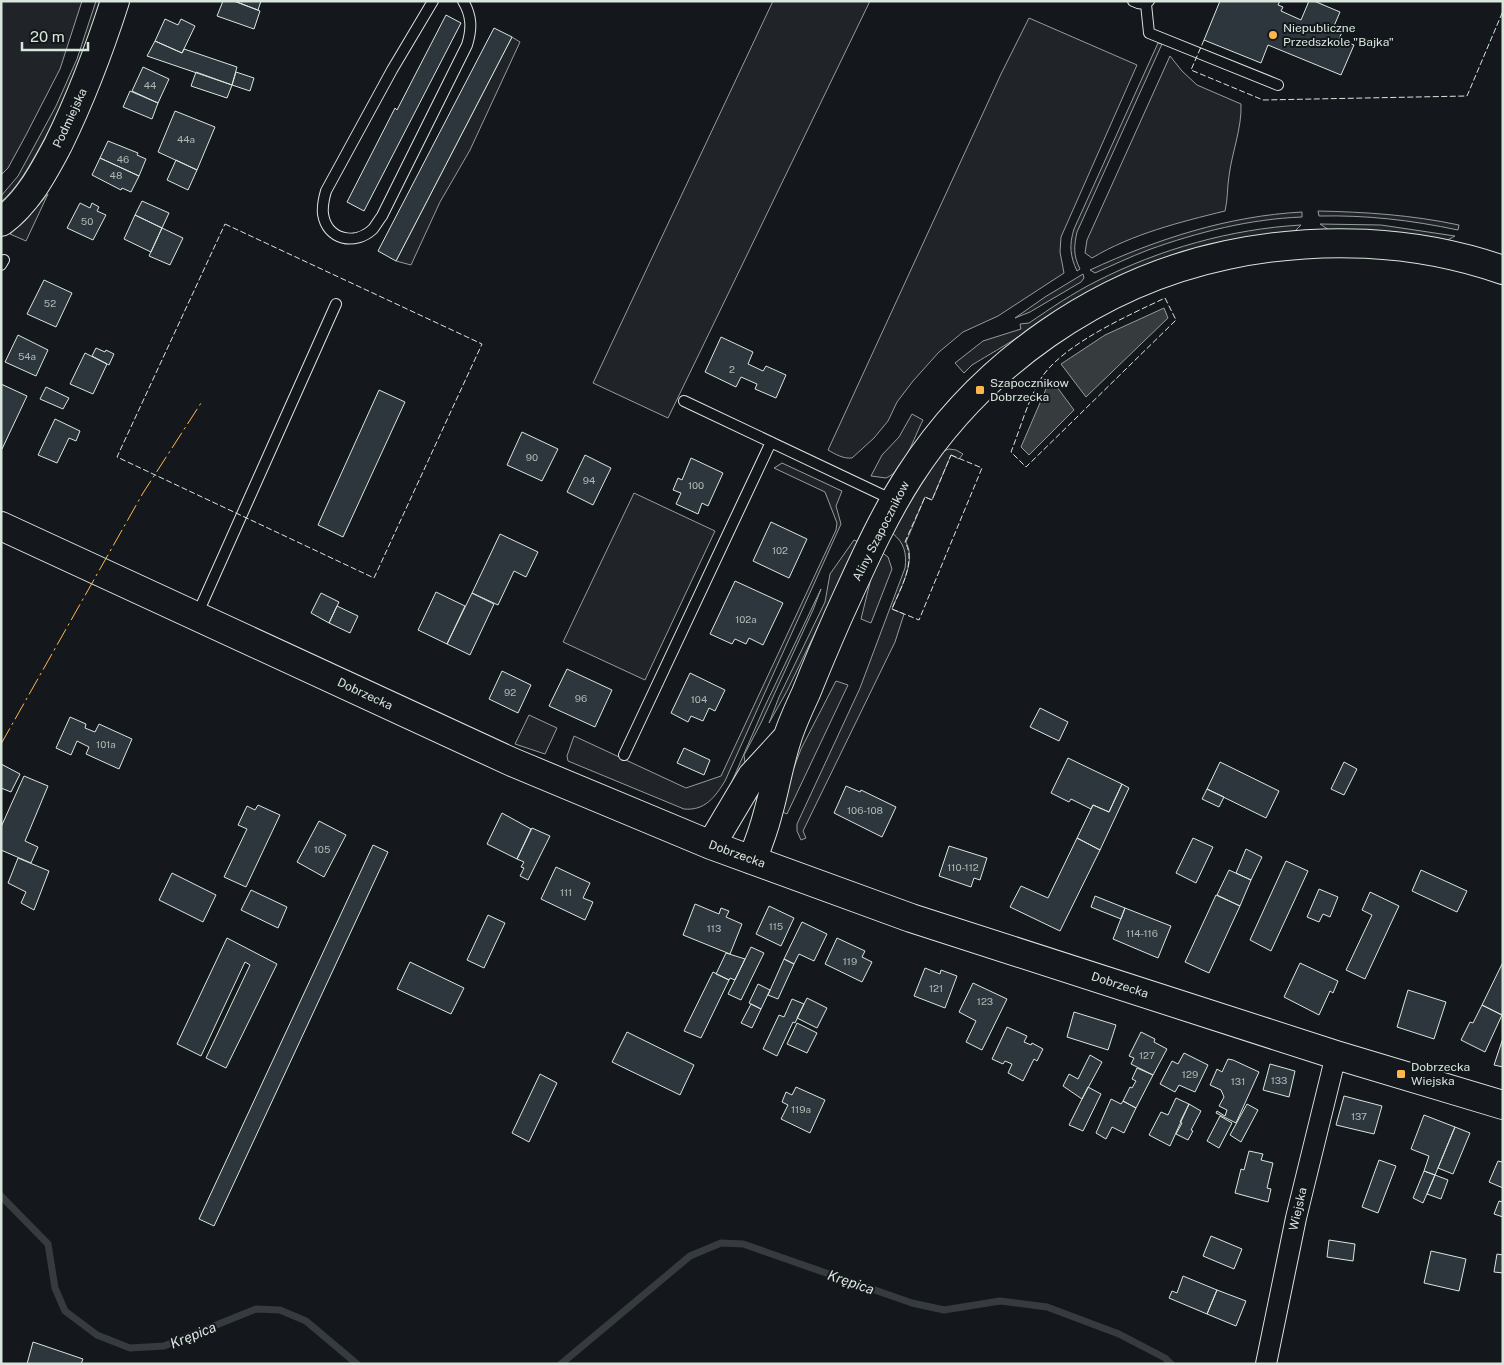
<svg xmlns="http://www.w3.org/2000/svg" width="1504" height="1365" viewBox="0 0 1504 1365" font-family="'Public Sans',sans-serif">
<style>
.green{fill:#202428;stroke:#939e99}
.water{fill:#363b3e;stroke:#939e99}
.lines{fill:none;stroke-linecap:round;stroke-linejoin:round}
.stream{stroke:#363b3e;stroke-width:7}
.building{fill:#2c363c;stroke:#d8e6dc}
.lane-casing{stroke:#d8e6dc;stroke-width:12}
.street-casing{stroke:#d8e6dc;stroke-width:22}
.secondary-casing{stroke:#d8e6dc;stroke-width:30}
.primary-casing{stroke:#d8e6dc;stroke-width:30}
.lane{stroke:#14181c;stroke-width:10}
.street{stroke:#14181c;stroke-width:20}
.secondary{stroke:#14181c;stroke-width:28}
.primary{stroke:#14181c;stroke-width:28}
.fence{stroke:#d8e6dc;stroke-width:1;stroke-dasharray:6 2.5;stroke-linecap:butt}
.power{stroke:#ffb74d;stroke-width:1;stroke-dasharray:18 4 2.5 4;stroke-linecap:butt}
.poi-dot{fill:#ffb74d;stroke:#14181c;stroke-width:2}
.labels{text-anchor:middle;stroke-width:4;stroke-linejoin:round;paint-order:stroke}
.number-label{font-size:10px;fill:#adbab4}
.poi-label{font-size:12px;fill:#d8e6dc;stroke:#14181c;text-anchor:start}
.street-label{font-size:12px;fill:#d8e6dc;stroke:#14181c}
.water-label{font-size:14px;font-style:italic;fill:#d8e6dc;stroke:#14181c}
</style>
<rect width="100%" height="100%" fill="#14181c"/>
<path class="green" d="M 1,1 L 82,1 L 60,69 L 26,135 L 8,168 L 1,175 Z
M 96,1 L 101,1 C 84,53 65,102 39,149 C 28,168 18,187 1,202 L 1,196 L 18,176 L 56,106 L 77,59 Z
M 773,1 L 870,1 L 668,418 L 593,383 Z
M 1029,18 L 1137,65 L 1061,237 L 1060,252 L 1064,273 L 998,316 L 963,332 L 939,352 L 913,381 L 897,402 L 888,421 L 874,438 L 852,458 C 843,459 835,454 828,450 L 1001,74 Z
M 512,37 L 520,42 L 470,150 L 440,202 L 411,265 L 396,261 Z
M 1158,43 L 1162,44 L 1077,232 C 1074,246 1073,255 1080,269 L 1077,271 C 1070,256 1069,245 1074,229 Z
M 1170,56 L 1182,71 L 1197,85 L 1241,104 C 1242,128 1232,152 1229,176 C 1227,188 1228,199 1225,211 C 1180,222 1132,234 1092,258 L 1085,253 L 1087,240 Z
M 48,194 L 26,241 L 10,234 L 25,221 Z
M 1318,211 C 1366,212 1412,215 1459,225 L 1458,230 C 1411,220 1366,215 1319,216 Z
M 1302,212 L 1302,217 C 1250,219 1198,232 1148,250 C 1130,257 1113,265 1095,273 L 1090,270 C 1157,239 1228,216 1302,212 Z
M 1320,224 L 1381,225 L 1455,236 L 1446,241 L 1396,232 L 1329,230 Z
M 1301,225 L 1295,231 C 1229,238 1160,254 1101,285 C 1073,299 1047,318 1021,335 C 1005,346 988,355 972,365 L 964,373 L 955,363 L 983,341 L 1021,329 L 1020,324 L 1029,323 C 1051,308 1073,293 1097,281 C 1160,249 1231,229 1301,225 Z
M 1083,274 L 1084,278 L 1081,282 L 1030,312 L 1015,318 L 1045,297 Z
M 912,414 L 923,420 C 914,437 904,471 886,478 L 871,476 L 882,455 L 899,437 Z
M 949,449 L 956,450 L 963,454 L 959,459 L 951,455 L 932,500 L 925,497 L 906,542 C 917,562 899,590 892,609 L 904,614 L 895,642 L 803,831 L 806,838 L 801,840 L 797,831 L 797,824 L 860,688 L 905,568 C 907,553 904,542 892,533 L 908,502 L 941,452 Z
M 782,463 L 842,491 L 836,506 L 841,524 L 725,781 C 715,797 705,811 684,809 L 568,761 L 567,756 L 574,736 L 686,788 L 721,776 L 836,530 L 837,523 L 825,492 L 774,468 Z
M 634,493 L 715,531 L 645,680 L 563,642 Z
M 854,540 L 859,542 L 787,691 L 769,723 L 779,697 L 825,602 L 830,574 Z
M 881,552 L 888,557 L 892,569 L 871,623 L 861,619 L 874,566 Z
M 821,589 L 813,610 L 761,723 L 744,755 L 745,763 L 730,786 L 764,708 Z
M 836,681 L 848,685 L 787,814 L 778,810 L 801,749 Z
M 529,715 L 557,728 L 545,754 L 515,744 Z"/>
<path class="water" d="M 1164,308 L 1168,318 L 1086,397 L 1061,364 L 1105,335 Z
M 1054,383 L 1074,410 L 1029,455 L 1021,447 L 1046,389 L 1049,384 Z"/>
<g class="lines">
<path class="stream" d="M 1,1196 L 48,1244 L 55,1288 L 65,1311 L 97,1335 L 130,1348 L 164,1346 L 256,1309 L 280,1310 L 306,1321 L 357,1364
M 561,1364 L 690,1256 L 721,1243 L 743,1244 L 912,1303 L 944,1310 L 1000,1301 L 1047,1307 L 1119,1334 L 1165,1358 L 1171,1364"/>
</g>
<path class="building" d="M 223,1 L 234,1 L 260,11 L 254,29 L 217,16 Z
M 234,1 L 261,1 L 258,10 Z
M 1220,1 L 1280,1 L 1278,5 L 1283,7 L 1281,11 L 1301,20 L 1309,1 L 1314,1 L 1340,12 L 1334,26 L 1343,30 L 1339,39 L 1354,45 L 1341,75 L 1268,45 L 1261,63 L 1204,40 Z
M 446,15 L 461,23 L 364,211 L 347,202 L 395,108 L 397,110 Z
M 165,19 L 178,25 L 181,19 L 195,26 L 182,53 L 155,41 Z
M 494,28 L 512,37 L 396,261 L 378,251 Z
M 155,41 L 182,53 L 184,49 L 237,67 L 232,85 L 147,56 Z
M 143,67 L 169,79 L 158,103 L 132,91 Z
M 196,72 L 232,85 L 227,98 L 191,86 Z
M 236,72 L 254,78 L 250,91 L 232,85 Z
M 130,91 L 158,103 L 152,119 L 123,107 Z
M 175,111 L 215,127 L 197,170 L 158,152 Z
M 108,141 L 138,153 L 137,155 L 146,159 L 139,176 L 100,158 Z
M 100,158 L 139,176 L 131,192 L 122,188 L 121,190 L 92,175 Z
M 176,160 L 197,170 L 188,190 L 167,180 Z
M 142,201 L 169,213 L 162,228 L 135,215 Z
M 80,203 L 90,208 L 92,203 L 99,207 L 97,211 L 106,215 L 93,240 L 67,228 Z
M 135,215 L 162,228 L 151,252 L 124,239 Z
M 162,228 L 183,238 L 170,265 L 149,256 Z
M 44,280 L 72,293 L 56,327 L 27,314 Z
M 18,335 L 48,350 L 36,376 L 5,362 Z
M 721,337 L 753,352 L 748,364 L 763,371 L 766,366 L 786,375 L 776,398 L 755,389 L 757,384 L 741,377 L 736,387 L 705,372 Z
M 96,348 L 105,352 L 106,350 L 114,354 L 109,365 L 92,356 Z
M 85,353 L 107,364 L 93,394 L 70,384 Z
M 1,384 L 27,396 L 2,449 L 1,449 Z
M 46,387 L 69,398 L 63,409 L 40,399 Z
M 379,390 L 405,402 L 343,537 L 318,525 Z
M 55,419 L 80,431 L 76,441 L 69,438 L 57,463 L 38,455 Z
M 522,432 L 558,449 L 542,481 L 507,465 Z
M 585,455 L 611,468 L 593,505 L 567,492 Z
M 691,458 L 723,473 L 708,506 L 702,503 L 698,514 L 676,504 L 681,493 L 673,490 L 678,478 L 682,480 Z
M 771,522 L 807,539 L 789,578 L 753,561 Z
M 500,534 L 538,552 L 526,577 L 514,571 L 498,605 L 472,593 Z
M 735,581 L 783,603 L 763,645 L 749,638 L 746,644 L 735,639 L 732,644 L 710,634 Z
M 436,592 L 465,606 L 447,644 L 418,630 Z
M 321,593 L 339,602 L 329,623 L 311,613 Z
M 472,593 L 494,604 L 470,655 L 447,644 Z
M 337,606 L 358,616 L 350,633 L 329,623 Z
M 567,669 L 612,690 L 595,727 L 549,706 Z
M 502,671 L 531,685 L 518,713 L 489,699 Z
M 690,673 L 725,690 L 715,711 L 709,708 L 703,721 L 691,716 L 688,722 L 671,713 Z
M 1040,708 L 1068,722 L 1059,741 L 1030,727 Z
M 70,717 L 86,724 L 85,728 L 95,732 L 99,724 L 132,739 L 119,769 L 86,754 L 89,747 L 77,741 L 71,755 L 56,748 Z
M 684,748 L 710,760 L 704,775 L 677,763 Z
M 1068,758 L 1122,784 L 1109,812 L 1093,805 L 1091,809 L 1071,799 L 1069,802 L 1051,793 Z
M 1220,762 L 1279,791 L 1266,818 L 1207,789 Z
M 1344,762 L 1357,769 L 1344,795 L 1331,789 Z
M 1,764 L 20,774 L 11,792 L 1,788 Z
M 24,776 L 48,786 L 25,841 L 38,847 L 31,863 L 1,850 L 1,827 Z
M 1122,784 L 1129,788 L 1100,850 L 1077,838 L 1093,805 L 1109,812 Z
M 846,786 L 860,792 L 861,790 L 896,807 L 882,837 L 834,813 Z
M 1207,789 L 1224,797 L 1219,807 L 1202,799 Z
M 258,805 L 280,815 L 246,887 L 224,877 L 247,829 L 238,825 L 247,806 L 255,810 Z
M 502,813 L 531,829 L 517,859 L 487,844 Z
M 319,821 L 346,835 L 324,877 L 297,862 Z
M 532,828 L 550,836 L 528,880 L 520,876 L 524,868 L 521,867 L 524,862 L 517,859 Z
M 1077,838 L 1100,850 L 1060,931 L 1010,907 L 1021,886 L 1048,898 Z
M 1193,838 L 1213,847 L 1196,883 L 1176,873 Z
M 373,845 L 388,852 L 214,1226 L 199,1219 Z
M 949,846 L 987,858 L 980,880 L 974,878 L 971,887 L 939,876 Z
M 1246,849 L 1262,857 L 1251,880 L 1236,873 Z
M 18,858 L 49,871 L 34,910 L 21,903 L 26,892 L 8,883 Z
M 1286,861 L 1308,871 L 1271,951 L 1250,940 Z
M 556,867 L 590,883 L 583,898 L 593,902 L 585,920 L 541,899 Z
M 1229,870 L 1251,880 L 1240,906 L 1217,895 Z
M 1421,870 L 1467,891 L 1457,912 L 1412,891 Z
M 172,873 L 216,895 L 203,922 L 159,900 Z
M 1319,889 L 1338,897 L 1330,917 L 1323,914 L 1319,922 L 1307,917 Z
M 251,890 L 287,907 L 278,928 L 241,910 Z
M 1370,892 L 1399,906 L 1365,979 L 1346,970 L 1372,915 L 1362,910 Z
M 1216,895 L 1240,906 L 1209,973 L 1185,962 Z
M 1095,896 L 1125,908 L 1121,919 L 1091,907 Z
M 695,904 L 719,914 L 721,908 L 729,911 L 726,917 L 742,924 L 730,954 L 683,935 Z
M 769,906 L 794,918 L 781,946 L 756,934 Z
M 1125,908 L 1171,926 L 1158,958 L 1113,939 Z
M 488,915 L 505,923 L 484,968 L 467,960 Z
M 802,922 L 827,934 L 814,961 L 799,954 L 794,964 L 784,959 Z
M 227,938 L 277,964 L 226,1068 L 206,1058 L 250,965 L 245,962 L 201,1056 L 177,1044 Z
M 837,938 L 865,951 L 862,957 L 872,962 L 862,982 L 825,964 Z
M 751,947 L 764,953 L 741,1000 L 728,994 Z
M 726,953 L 745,959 L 735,980 L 730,978 L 729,980 L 716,974 Z
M 784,959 L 794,964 L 778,999 L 768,995 Z
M 410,962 L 464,988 L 451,1014 L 397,989 Z
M 1503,962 L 1503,1014 L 1502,1015 L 1482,1005 Z
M 1300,963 L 1338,981 L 1333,993 L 1330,991 L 1319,1015 L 1284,997 Z
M 925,968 L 940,974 L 941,970 L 957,976 L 945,1008 L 914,996 Z
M 713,972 L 729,980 L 701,1038 L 684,1031 Z
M 973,983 L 1007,999 L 982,1050 L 966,1042 L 976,1021 L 959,1012 Z
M 758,984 L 770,990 L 761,1009 L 749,1003 Z
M 1408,990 L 1446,1002 L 1434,1039 L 1397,1027 Z
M 807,998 L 827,1008 L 817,1028 L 797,1018 Z
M 792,999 L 804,1004 L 795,1023 L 793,1022 L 777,1056 L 763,1049 L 779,1015 L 784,1017 Z
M 751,1004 L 761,1009 L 752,1028 L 741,1023 Z
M 1482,1005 L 1502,1015 L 1485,1052 L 1461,1040 L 1470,1022 L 1473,1023 Z
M 1074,1012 L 1116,1025 L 1108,1050 L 1067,1037 Z
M 797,1023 L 817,1033 L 807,1053 L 787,1044 Z
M 1007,1027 L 1027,1036 L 1024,1042 L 1031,1045 L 1032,1043 L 1043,1049 L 1037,1061 L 1034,1059 L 1023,1081 L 1008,1073 L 1012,1064 L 1005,1061 L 1003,1064 L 992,1059 Z
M 627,1032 L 694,1065 L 680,1095 L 612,1062 Z
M 1141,1032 L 1155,1039 L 1154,1042 L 1167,1049 L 1153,1075 L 1131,1064 L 1134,1058 L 1129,1056 Z
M 1503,1038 L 1503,1067 L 1494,1065 Z
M 1184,1053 L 1208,1065 L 1195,1092 L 1179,1085 L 1175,1092 L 1160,1084 L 1172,1061 L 1178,1064 Z
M 1090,1055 L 1102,1062 L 1082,1099 L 1063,1086 L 1069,1074 L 1078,1079 Z
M 1228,1059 L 1233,1060 L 1259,1072 L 1236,1123 L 1216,1113 L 1217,1111 L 1225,1116 L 1227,1110 L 1219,1106 L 1224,1097 L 1221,1090 L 1210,1085 L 1217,1069 L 1222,1072 Z
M 1270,1064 L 1295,1071 L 1289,1097 L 1263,1090 Z
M 1137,1068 L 1153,1075 L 1136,1108 L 1123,1101 L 1130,1087 L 1132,1088 L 1136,1081 L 1132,1079 Z
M 540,1074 L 557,1083 L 529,1142 L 512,1133 Z
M 796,1087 L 825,1100 L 810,1133 L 781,1119 L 788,1105 L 782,1102 L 786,1092 L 792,1095 Z
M 1088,1087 L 1101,1094 L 1083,1131 L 1069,1125 Z
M 1344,1096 L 1382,1106 L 1374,1134 L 1336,1125 Z
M 1176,1098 L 1189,1104 L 1170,1146 L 1149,1135 L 1161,1112 L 1168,1115 Z
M 1111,1099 L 1121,1104 L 1123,1101 L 1136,1108 L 1124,1133 L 1112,1127 L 1106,1139 L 1096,1133 Z
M 1189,1104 L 1201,1111 L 1191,1130 L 1193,1131 L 1188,1140 L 1176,1134 L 1182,1123 L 1180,1122 Z
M 1247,1104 L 1258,1110 L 1241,1142 L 1230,1135 Z
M 1424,1115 L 1455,1127 L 1435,1175 L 1424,1171 L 1429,1156 L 1411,1149 Z
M 1220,1116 L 1232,1123 L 1219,1148 L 1207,1141 Z
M 1455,1127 L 1470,1133 L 1453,1174 L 1438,1168 Z
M 1249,1151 L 1263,1154 L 1261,1160 L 1273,1163 L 1267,1188 L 1271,1189 L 1268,1202 L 1235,1193 L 1241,1169 L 1244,1170 Z
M 1379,1160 L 1396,1166 L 1378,1213 L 1362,1207 Z
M 1503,1160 L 1503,1188 L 1489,1182 L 1498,1161 L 1502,1162 Z
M 1424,1171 L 1435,1175 L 1423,1203 L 1413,1198 Z
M 1435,1175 L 1448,1180 L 1441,1199 L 1427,1194 Z
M 1499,1201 L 1503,1202 L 1503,1217 L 1494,1214 Z
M 1211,1236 L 1242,1249 L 1234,1269 L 1203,1256 Z
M 1329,1240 L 1355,1244 L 1353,1261 L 1327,1257 Z
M 1431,1251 L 1466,1259 L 1459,1291 L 1424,1283 Z
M 1497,1254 L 1503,1255 L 1503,1273 L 1494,1272 Z
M 1183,1276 L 1217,1290 L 1207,1314 L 1169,1298 L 1172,1291 L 1177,1293 Z
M 1217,1290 L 1246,1301 L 1236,1326 L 1207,1314 Z
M 33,1342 L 83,1359 L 81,1364 L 27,1364 Z"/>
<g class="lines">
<defs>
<path id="lane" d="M 433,1 L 392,70 L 326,191 C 324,198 322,206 323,214 C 327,240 355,246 373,229 C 376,225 379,220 382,216 L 467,45 C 472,29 472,16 463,1
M 1133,1 C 1139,4 1143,5 1149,1
M 1146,4 L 1149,33 L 1278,85
M 1,265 L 4,260
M 684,401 L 893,500
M 197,615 L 336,304
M 624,755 L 771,442"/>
<path id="street" d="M 1266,1364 L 1296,1218 L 1336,1055"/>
<path id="secondary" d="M 1,526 L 512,762 L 711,845 L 911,918 L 1336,1055 L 1503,1105
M 711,845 L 752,776 L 785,740
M 752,860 C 758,845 764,829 768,813 C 775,789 779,763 787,739 C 792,723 799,708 806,693 C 816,668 827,642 838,617 C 860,569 881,520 910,475 C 981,365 1098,282 1227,255 C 1318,236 1414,239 1503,270"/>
<path id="primary" d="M 1,222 C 28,202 43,173 58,145 C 81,98 99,51 115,1"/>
</defs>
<use href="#lane" class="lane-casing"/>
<use href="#street" class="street-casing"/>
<use href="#secondary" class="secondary-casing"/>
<use href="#primary" class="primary-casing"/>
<use href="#lane" class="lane"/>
<use href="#street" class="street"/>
<use href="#secondary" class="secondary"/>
<use href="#primary" class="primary"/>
<path class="fence" d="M 532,1 L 533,1
M 1204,40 L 1191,70 L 1263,100 L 1467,96 L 1503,11
M 225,224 L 482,344 L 374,578 L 117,457 Z
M 1165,298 L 1176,320 L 1026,467 L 1011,452 C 1021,427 1028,399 1042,377 C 1064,344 1129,315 1165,298 Z
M 951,455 L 982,468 L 919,620 L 892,609 C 899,591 917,562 905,542 L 925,497 L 932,500 Z"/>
<path class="power" d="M 1,744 L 143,493 L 203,400"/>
</g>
<g class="poi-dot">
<circle cx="1273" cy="35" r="5"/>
<rect x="975" y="385" width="10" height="10" rx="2.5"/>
<rect x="1396" y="1069" width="10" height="10" rx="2.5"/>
</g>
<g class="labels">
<g class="number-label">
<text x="150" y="89">44</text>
<text x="186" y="143">44a</text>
<text x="123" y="163">46</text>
<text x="116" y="179">48</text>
<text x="87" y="225">50</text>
<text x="50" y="307">52</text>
<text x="27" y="360">54a</text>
<text x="732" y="373">2</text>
<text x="532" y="461">90</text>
<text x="589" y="484">94</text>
<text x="696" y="489">100</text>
<text x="780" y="554">102</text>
<text x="746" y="623">102a</text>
<text x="510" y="696">92</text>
<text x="581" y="702">96</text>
<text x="699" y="703">104</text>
<text x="106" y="748">101a</text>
<text x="865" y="814">106-108</text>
<text x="322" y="853">105</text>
<text x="963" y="871">110-112</text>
<text x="566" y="896">111</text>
<text x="776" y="930">115</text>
<text x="714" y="932">113</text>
<text x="1142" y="937">114-116</text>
<text x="850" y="965">119</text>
<text x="936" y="992">121</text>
<text x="985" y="1005">123</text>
<text x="1147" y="1059">127</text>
<text x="1190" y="1078">129</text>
<text x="1279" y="1084">133</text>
<text x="1238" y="1085">131</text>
<text x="801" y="1113">119a</text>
<text x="1359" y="1120">137</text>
</g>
<g class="poi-label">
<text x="1283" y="32">Niepubliczne<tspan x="1283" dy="14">Przedszkole "Bajka"</tspan></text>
<text x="990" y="387">Szapocznikow<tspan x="990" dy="14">Dobrzecka</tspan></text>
<text x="1411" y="1071">Dobrzecka<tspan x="1411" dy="14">Wiejska</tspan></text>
</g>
<g class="street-label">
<text transform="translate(70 118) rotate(-65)" y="4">Podmiejska</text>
<text transform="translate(881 531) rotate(-63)" y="4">Aliny Szapocznikow</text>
<text transform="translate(365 694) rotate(25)" y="4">Dobrzecka</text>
<text transform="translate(737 854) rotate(20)" y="4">Dobrzecka</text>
<text transform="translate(1120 985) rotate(18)" y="4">Dobrzecka</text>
<text transform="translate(1298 1209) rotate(-77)" y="4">Wiejska</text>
</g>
<g class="water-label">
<text transform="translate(851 1282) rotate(19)" y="5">Krępica</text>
<text transform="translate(193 1335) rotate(-22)" y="5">Krępica</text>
</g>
</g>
<rect width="1504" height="1365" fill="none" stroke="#d8e6dc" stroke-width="5"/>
<path d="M22 42v8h66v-8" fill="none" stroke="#d8e6dc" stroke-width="2.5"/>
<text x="30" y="42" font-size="15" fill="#d8e6dc" stroke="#14181c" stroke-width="4" paint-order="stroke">20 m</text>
</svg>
